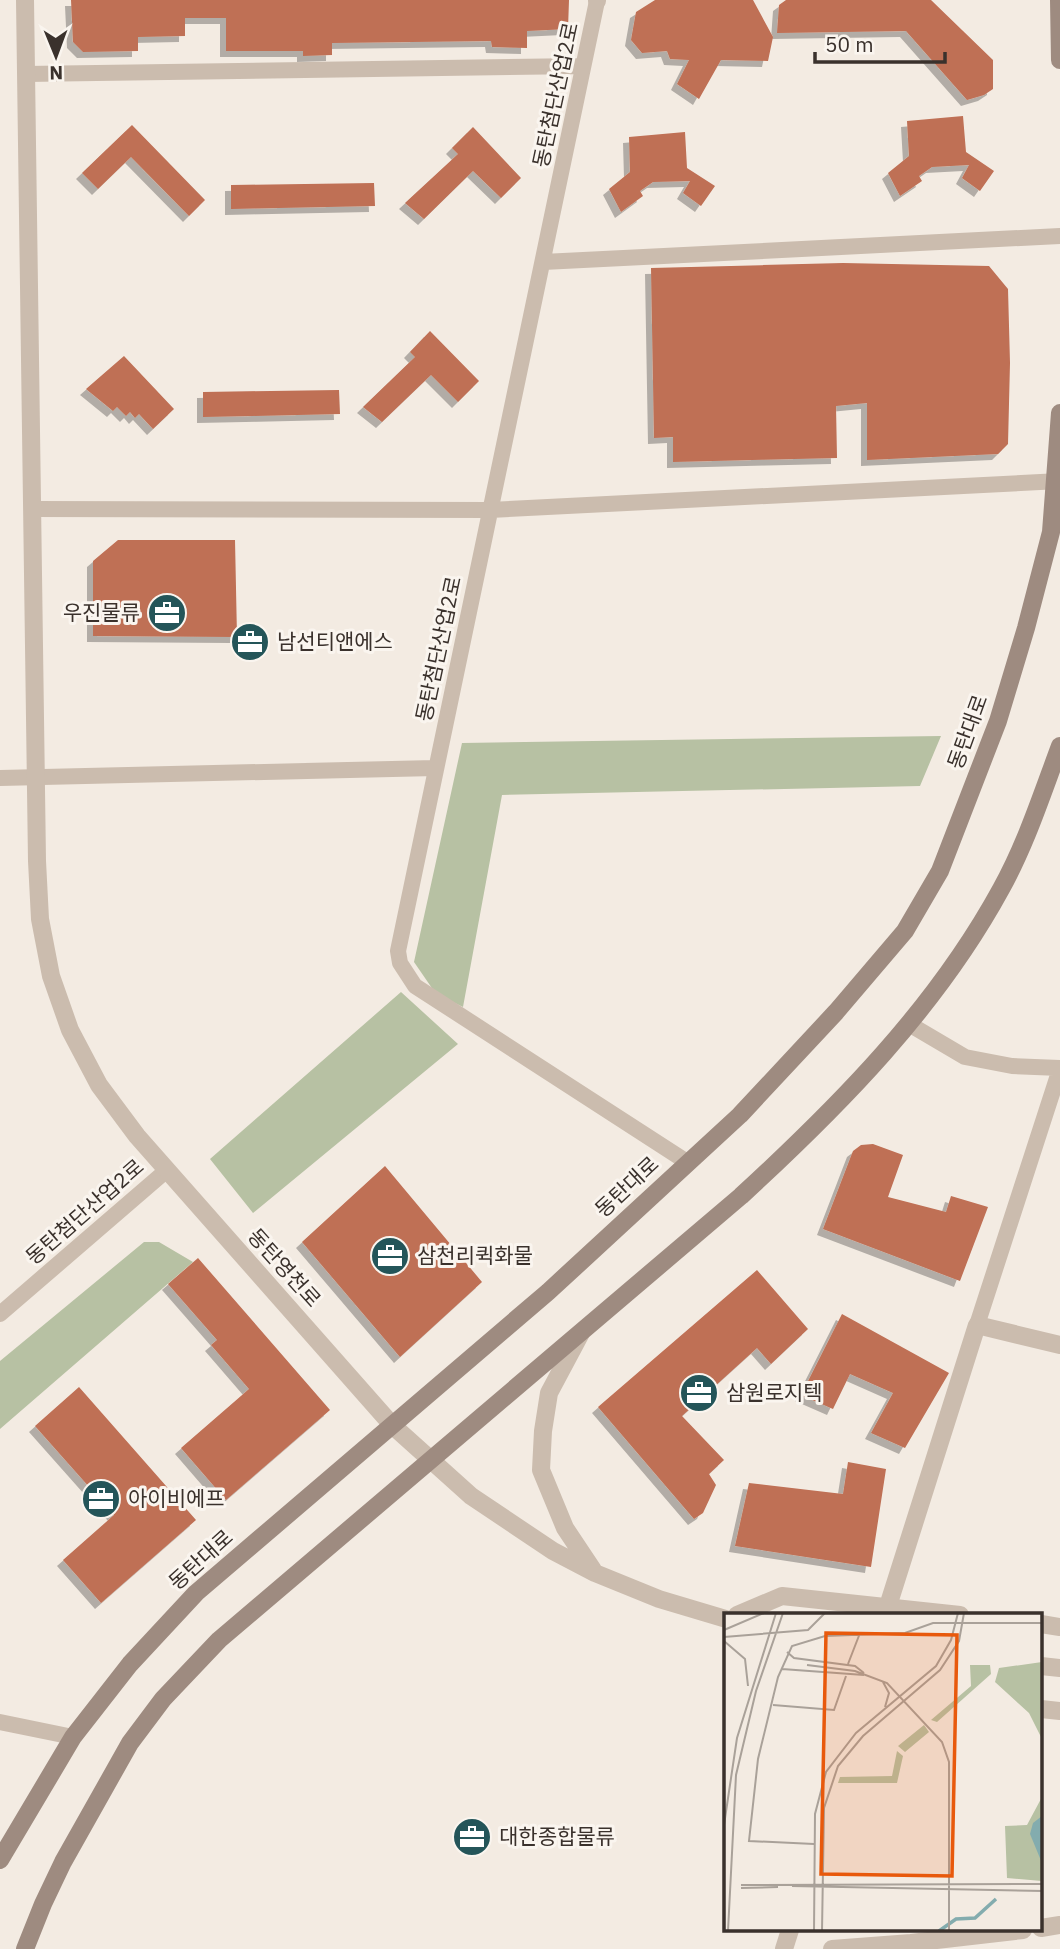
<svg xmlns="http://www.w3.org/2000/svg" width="1060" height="1949" viewBox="0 0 1060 1949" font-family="'IBM Plex Sans','Noto Sans KR',sans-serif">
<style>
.green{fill:#b7c1a3}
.building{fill:#bf6f54;filter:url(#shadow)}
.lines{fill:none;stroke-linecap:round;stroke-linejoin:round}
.minor{stroke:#cbbcae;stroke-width:16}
.tertiary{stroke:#cbbcae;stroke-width:18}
.secondary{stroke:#9e8b80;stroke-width:18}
.labels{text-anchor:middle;stroke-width:6;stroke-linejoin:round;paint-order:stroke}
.street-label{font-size:21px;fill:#3a312c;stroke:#faf5ef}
.poi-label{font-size:21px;fill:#3a312c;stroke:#faf5ef;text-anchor:start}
.inset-river{fill:none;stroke:#83acae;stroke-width:3.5}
.inset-road{fill:none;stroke:#a9a199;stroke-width:2}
.view{fill:#e8590c;fill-opacity:0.15;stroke:#e8590c;stroke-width:3.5}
.inset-edge{fill:none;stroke:#3a312c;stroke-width:3.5}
</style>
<defs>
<filter id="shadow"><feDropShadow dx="-6" dy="6" stdDeviation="0" flood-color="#0004"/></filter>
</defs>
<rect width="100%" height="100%" fill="#f3ebe2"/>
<path class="green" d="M 941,736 L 920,786 L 502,795 L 463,1007 L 436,994 L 414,962 L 462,743 Z
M 401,992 L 458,1044 L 253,1213 L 210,1159 Z
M 144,1242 L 159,1242 L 193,1262 L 0,1429 L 0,1361 Z"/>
<path class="building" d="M 71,0 L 569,0 L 568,29 L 527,31 L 527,48 L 492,47 L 491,41 L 332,43 L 332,55 L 303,56 L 303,51 L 226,51 L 226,18 L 185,18 L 185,36 L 138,37 L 138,51 L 83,52 L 73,42 Z
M 655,0 L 753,0 L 773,37 L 768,61 L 721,60 L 699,99 L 677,84 L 689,60 L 670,59 L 667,51 L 642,53 L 631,40 L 636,12 Z
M 786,0 L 931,0 L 993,60 L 993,89 L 984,95 L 967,100 L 906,31 L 777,33 L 779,5 Z
M 963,116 L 966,152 L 994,171 L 980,191 L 962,178 L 969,165 L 932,167 L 919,176 L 922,181 L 900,196 L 888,173 L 909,156 L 907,121 Z
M 132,125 L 205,200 L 189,216 L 131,157 L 98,189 L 82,173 Z
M 473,127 L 521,178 L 501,198 L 473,171 L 424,219 L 405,203 L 458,154 L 452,148 Z
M 685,132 L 687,168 L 715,186 L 701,206 L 683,193 L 690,181 L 653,182 L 640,191 L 643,196 L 621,212 L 609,189 L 630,172 L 629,137 Z
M 374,183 L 375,206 L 231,209 L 231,185 Z
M 843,263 L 989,266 L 1008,289 L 1010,363 L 1008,444 L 998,454 L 867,460 L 867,403 L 836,406 L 837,458 L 673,462 L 673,437 L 654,438 L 651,268 Z
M 430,331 L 479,381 L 458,402 L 431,375 L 382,422 L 363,407 L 415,357 L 410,352 Z
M 124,356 L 174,409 L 153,429 L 139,414 L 135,418 L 130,412 L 126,416 L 117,407 L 113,411 L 86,389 Z
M 339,390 L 340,414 L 203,417 L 203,392 Z
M 118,540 L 235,540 L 237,637 L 93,636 L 93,561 Z
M 873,1144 L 903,1155 L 888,1197 L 946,1212 L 951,1196 L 988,1207 L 960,1281 L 823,1229 L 853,1151 L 861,1145 Z
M 385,1166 L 482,1282 L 400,1357 L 302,1242 Z
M 198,1258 L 330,1410 L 226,1500 L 181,1448 L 249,1389 L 211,1345 L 217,1340 L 168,1284 Z
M 757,1270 L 808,1329 L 771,1364 L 757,1348 L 682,1416 L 724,1460 L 709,1474 L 716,1485 L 703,1513 L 694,1519 L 598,1407 Z
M 842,1314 L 949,1373 L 905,1448 L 871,1433 L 893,1393 L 850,1374 L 833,1409 L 801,1395 Z
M 79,1387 L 196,1520 L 101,1603 L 63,1560 L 114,1515 L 35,1426 Z
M 848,1462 L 886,1469 L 871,1567 L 735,1546 L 749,1483 L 843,1494 Z"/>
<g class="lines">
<path class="minor" d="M 597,1 L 398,951 L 400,963 L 415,986 L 687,1162
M 26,74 L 583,66
M 543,262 L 1060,236
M 32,509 L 490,510 L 1060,481
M 0,778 L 435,768
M 909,1024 L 965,1057 L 1012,1066 L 1060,1068
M 0,1314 L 167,1170
M 977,1325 L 1060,1069
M 0,1722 L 73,1737"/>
<path class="tertiary" d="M 25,0 L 37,861 L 40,919 L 51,976 L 70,1030 L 99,1085 L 137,1136 L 392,1425 L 471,1496 L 553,1551 L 595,1573 L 659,1599 L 726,1619
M 597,0 L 597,1
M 581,1333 L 549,1393 L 543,1431 L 541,1470 L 565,1528 L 593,1570
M 888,1606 L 977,1325 L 1060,1345
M 737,1615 L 782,1596 L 960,1615
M 1041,1624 L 1060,1627
M 1041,1666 L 1060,1668
M 1041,1709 L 1060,1711
M 1041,1928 L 1060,1925
M 784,1949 L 790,1930
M 832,1949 L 911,1943 L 1023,1930"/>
<path class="secondary" d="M 1059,0 L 1060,60
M 0,1860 L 73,1737 L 130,1664 L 196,1593 L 548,1292 L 740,1115 L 836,1012 L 905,931 L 940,871 L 998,721 L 1026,628 L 1051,532 L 1060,413
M 25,1949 L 43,1904 L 63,1862 L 130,1743 L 163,1699 L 219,1640 L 741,1196 C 840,1105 936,1008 1001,889 C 1026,844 1042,794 1060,746"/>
</g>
<defs>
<symbol id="office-disc" viewBox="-11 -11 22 22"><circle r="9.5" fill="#245559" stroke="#faf5ef"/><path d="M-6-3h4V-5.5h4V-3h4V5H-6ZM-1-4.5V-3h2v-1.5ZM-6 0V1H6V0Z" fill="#fff"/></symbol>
</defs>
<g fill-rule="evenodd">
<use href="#office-disc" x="145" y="591" width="44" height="44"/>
<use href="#office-disc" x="228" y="620" width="44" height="44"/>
<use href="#office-disc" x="368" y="1234" width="44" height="44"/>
<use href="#office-disc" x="677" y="1371" width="44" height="44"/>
<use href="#office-disc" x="79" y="1477" width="44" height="44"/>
<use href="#office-disc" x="450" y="1815" width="44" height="44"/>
</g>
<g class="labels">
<g class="street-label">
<text transform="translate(556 95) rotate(-78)" y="7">동탄첨단산업2로</text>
<text transform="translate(439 649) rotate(-78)" y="7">동탄첨단산업2로</text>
<text transform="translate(968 732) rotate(-70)" y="7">동탄대로</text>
<text transform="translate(627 1187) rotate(-43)" y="7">동탄대로</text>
<text transform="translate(85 1212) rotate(-41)" y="7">동탄첨단산업2로</text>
<text transform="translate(284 1268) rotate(48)" y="7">동탄영천로</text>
<text transform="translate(201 1560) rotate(-42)" y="7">동탄대로</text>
</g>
<g class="poi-label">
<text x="140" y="620" text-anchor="end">우진물류</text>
<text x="277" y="649">남선티앤에스</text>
<text x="417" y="1263">삼천리퀵화물</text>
<text x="726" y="1400">삼원로지텍</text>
<text x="128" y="1506">아이비에프</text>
<text x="499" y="1844">대한종합물류</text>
</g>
</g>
<g transform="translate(724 1613)">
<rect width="318" height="318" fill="#f3ebe2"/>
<path d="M 318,49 L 319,49 L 318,126 L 305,100 L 271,69 L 275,55 ZM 246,52 L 266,52 L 267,61 L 213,109 L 207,107 L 247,73 ZM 200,112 L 205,119 L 181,139 L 174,133 ZM 173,138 L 179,143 L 173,170 L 114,170 L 116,164 L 168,163 ZM 318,184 L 318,268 L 283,265 L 281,213 L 303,212 Z" fill="#b7c1a3"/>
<path d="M 318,203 L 318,250 L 306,221 L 309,210 Z" fill="#83acae"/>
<path class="inset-river" d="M 215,318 L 232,306 L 251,305 L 272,286"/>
<path class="inset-road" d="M 0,17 L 40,0M 0,24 L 84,17 L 101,0M 0,28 L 21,46 L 24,73M 63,39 L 70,45 L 131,53 L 140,60M 124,51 L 136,20M 83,52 L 131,58 L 163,70 L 218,129 L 225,149 L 225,318M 58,56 L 140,62M 159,69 L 165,80 L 161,94M 49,92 L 110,97 L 122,63M 0,212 L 13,125 L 52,0M 90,231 L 25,228 L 34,146 L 54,64 L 68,33 L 101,23 L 181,20 L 209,10 L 319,10M 17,272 L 319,271M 68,273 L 319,278M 17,275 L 54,274M 4,318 L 12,162 L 32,78 L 59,0M 90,318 L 91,201 L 102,159 L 132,120 L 212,53 L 227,27 L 234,0M 98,318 L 100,195 L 114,153 L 139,123 L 216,57 L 235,28 L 240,0"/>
<path class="view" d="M 102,20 L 233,22 L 228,263 L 97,261 Z"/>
<rect width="318" height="318" class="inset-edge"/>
</g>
<g transform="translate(56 56) rotate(179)" stroke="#faf5ef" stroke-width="5" paint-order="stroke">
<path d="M0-5L12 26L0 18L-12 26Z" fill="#3a312c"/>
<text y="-10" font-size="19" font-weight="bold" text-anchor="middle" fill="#3a312c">N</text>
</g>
<path d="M815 52v10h130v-10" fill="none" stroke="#3a312c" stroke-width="3.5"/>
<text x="825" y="52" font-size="21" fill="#3a312c" stroke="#faf5ef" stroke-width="5" paint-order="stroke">50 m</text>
</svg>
